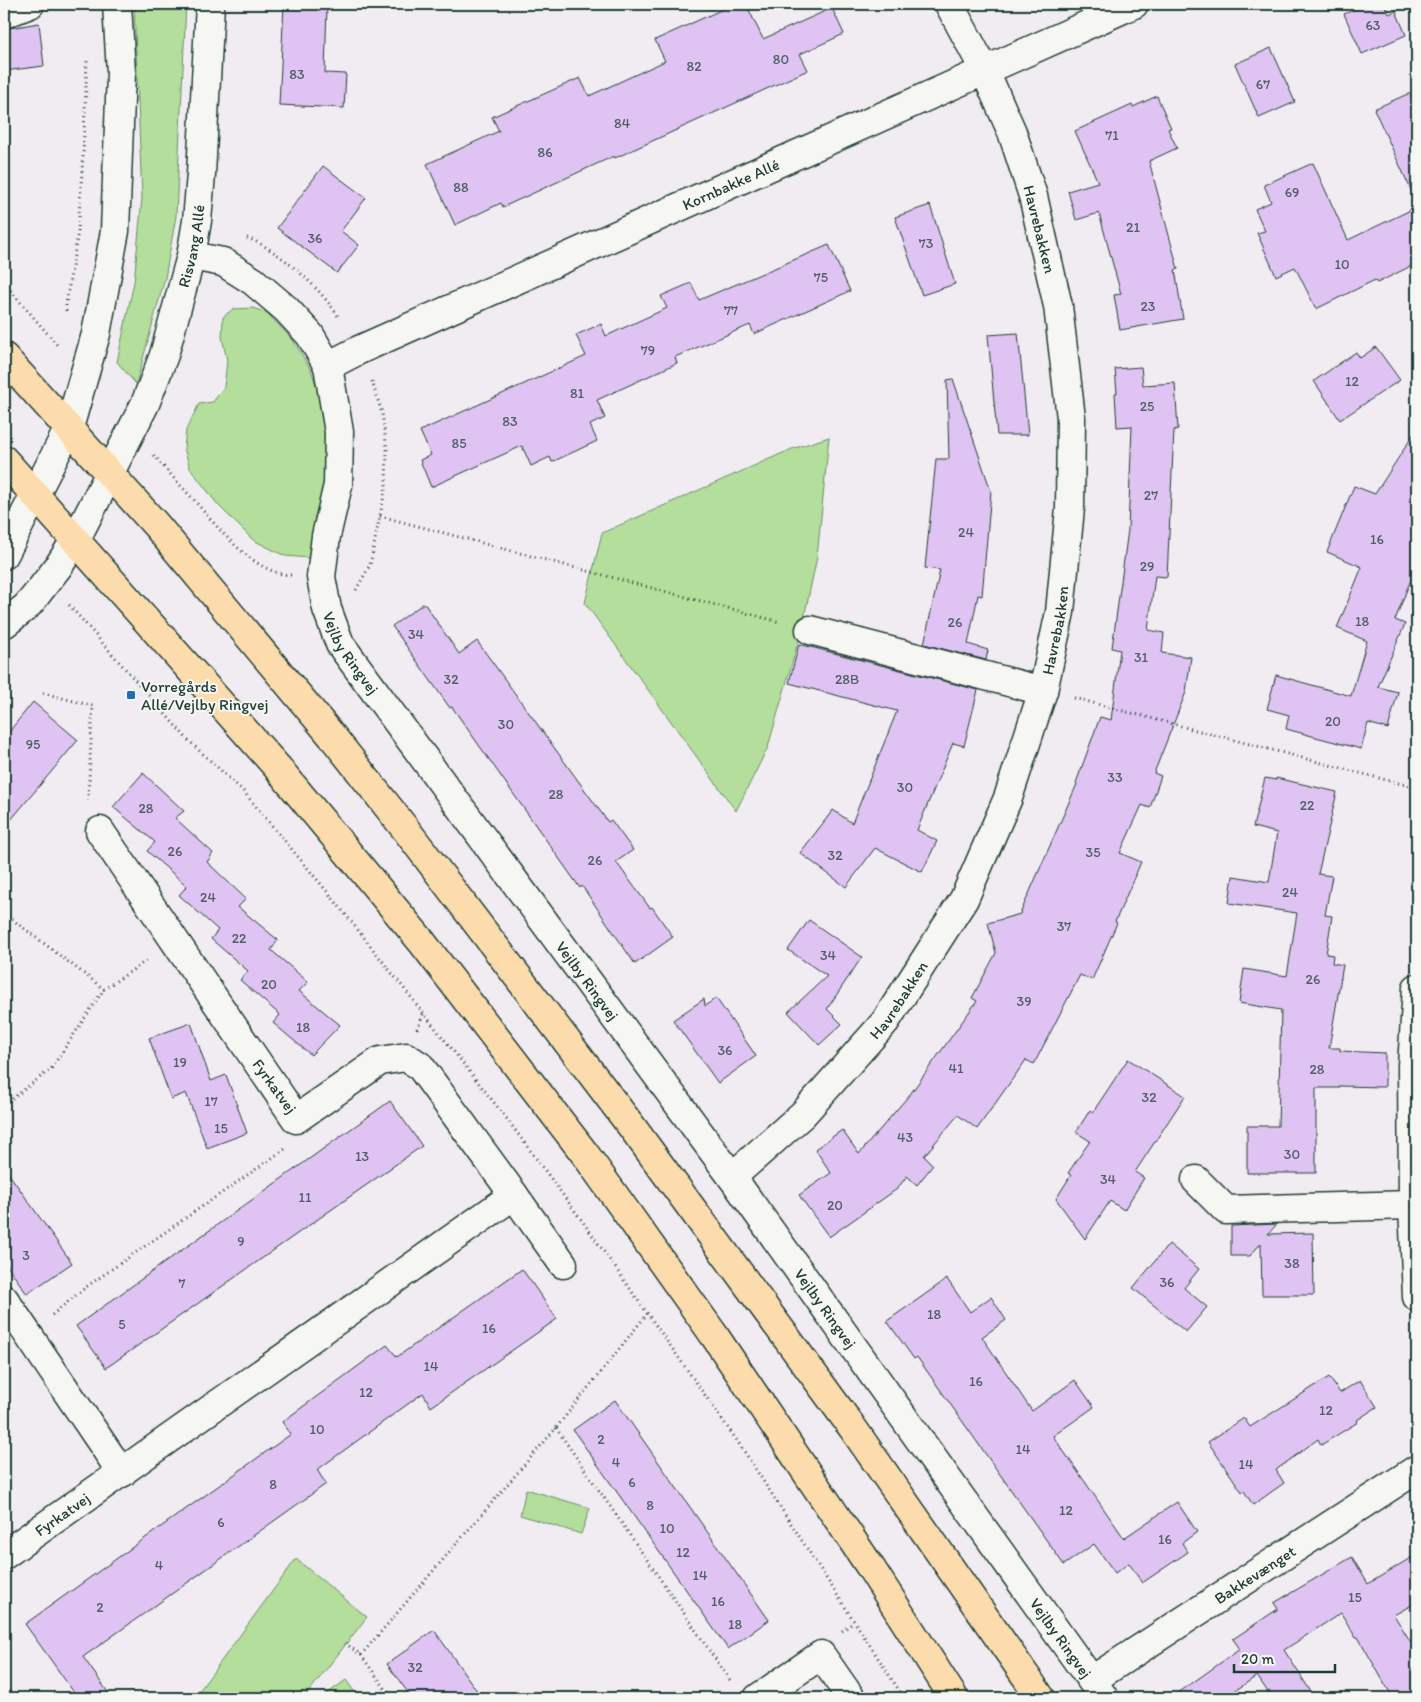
<svg xmlns="http://www.w3.org/2000/svg" width="1421" height="1702" viewBox="0 0 1421 1702" font-family="Itim,sans-serif">
<style>
.green{fill:#b4de9b;stroke:#6a8e68}
.building{fill:#dfc4f3;stroke:#1f3d34}
.lines{fill:none;stroke-linecap:round;stroke-linejoin:round}
.minor-casing{stroke:#1f3d34;stroke-width:31}
.major-casing{stroke:#1f3d34;stroke-width:31}
.path{stroke:#1f3d34;stroke-width:3;stroke-dasharray:1 4;stroke-linecap:butt}
.minor{stroke:#f6f6f2;stroke-width:28}
.major{stroke:#fcdcac;stroke-width:28}
.poi-dot{fill:#1f6fb2;stroke:#f6f6f2;stroke-width:2}
.labels{text-anchor:middle;stroke-width:4;stroke-linejoin:round;paint-order:stroke}
.number-label{font-size:14px;fill:#4f5f64}
.street-label{font-size:16px;fill:#1f3d34;stroke:#f6f6f2}
.poi-label{font-size:16px;fill:#1f3d34;stroke:#f6f6f2;text-anchor:start}
</style>
<rect width="100%" height="100%" fill="#f1ecf2"/>
<filter id="ink" filterUnits="userSpaceOnUse"><feTurbulence type="fractalNoise" baseFrequency=".02" numOctaves="2"/><feDisplacementMap in="SourceGraphic" scale="10" xChannelSelector="R" yChannelSelector="G"/><feConvolveMatrix kernelMatrix="1 2 1 2 8 2 1 2 1" color-interpolation-filters="sRGB"/></filter>
<g filter="url(#ink)">
<path class="green" d="M 134,4 L 186,4 L 176,216 L 165,278 L 136,384 L 117,362 L 134,282 L 142,198 Z
M 253,308 L 267,313 L 293,340 L 311,370 L 320,396 L 327,431 L 325,491 L 315,516 L 309,558 L 285,556 L 253,540 L 218,505 L 190,468 L 184,448 L 186,430 L 199,404 L 213,402 L 224,387 L 227,361 L 222,337 L 223,317 L 233,309 Z
M 829,437 L 817,557 L 801,632 L 768,747 L 736,811 L 585,603 L 602,533 L 792,449 Z
M 526,1489 L 590,1508 L 581,1534 L 520,1515 Z
M 296,1559 L 367,1617 L 304,1698 L 194,1698 Z
M 346,1680 L 359,1698 L 321,1698 Z"/>
<path class="building" d="M 284,4 L 327,4 L 325,73 L 346,74 L 344,108 L 279,105 Z
M 734,4 L 746,4 L 763,39 L 832,8 L 844,34 L 800,54 L 808,70 L 615,158 L 614,156 L 503,207 L 501,203 L 455,225 L 427,164 L 499,131 L 492,117 L 580,78 L 589,96 L 665,61 L 655,40 Z
M 1367,4 L 1384,4 L 1389,14 L 1396,11 L 1406,35 L 1362,54 L 1344,14 Z
M 39,23 L 44,66 L 4,71 L 4,29 Z
M 1271,48 L 1295,102 L 1259,118 L 1235,64 Z
M 1410,93 L 1417,107 L 1417,203 L 1374,109 Z
M 1157,96 L 1171,128 L 1168,129 L 1177,148 L 1149,161 L 1178,269 L 1175,270 L 1183,319 L 1120,330 L 1114,295 L 1121,294 L 1099,213 L 1076,220 L 1068,191 L 1098,182 L 1075,131 L 1132,105 L 1133,107 Z
M 1313,163 L 1348,240 L 1417,207 L 1417,263 L 1377,283 L 1375,280 L 1316,309 L 1295,267 L 1276,276 L 1257,233 L 1265,231 L 1255,209 L 1271,202 L 1264,185 Z
M 323,166 L 366,198 L 341,231 L 359,245 L 337,273 L 277,228 Z
M 930,205 L 955,284 L 922,295 L 895,217 Z
M 829,245 L 850,291 L 754,334 L 750,325 L 675,357 L 677,363 L 597,400 L 605,418 L 590,425 L 597,441 L 552,462 L 550,457 L 531,466 L 522,446 L 431,487 L 420,460 L 431,455 L 420,431 L 586,356 L 576,335 L 601,324 L 606,336 L 667,308 L 661,296 L 691,283 L 699,300 Z
M 1018,333 L 1028,435 L 997,435 L 988,335 Z
M 1376,347 L 1400,380 L 1340,420 L 1314,381 L 1356,352 L 1360,358 Z
M 1141,367 L 1143,385 L 1175,383 L 1178,429 L 1174,430 L 1167,577 L 1155,576 L 1148,630 L 1164,633 L 1162,653 L 1191,657 L 1186,692 L 1154,773 L 1161,776 L 1150,808 L 1142,805 L 1120,853 L 1141,862 L 1115,922 L 1117,923 L 1092,980 L 1080,975 L 1034,1064 L 1026,1060 L 977,1129 L 958,1115 L 924,1156 L 933,1165 L 917,1185 L 907,1176 L 897,1189 L 829,1237 L 799,1195 L 831,1173 L 815,1149 L 842,1130 L 859,1154 L 911,1093 L 977,1001 L 972,998 L 996,953 L 988,923 L 1020,914 L 1077,784 L 1076,783 L 1100,717 L 1111,720 L 1120,650 L 1112,648 L 1128,530 L 1132,426 L 1117,427 L 1115,393 L 1117,393 L 1115,369 Z
M 953,379 L 991,491 L 982,596 L 978,595 L 968,644 L 988,650 L 986,660 L 924,644 L 940,570 L 925,568 L 936,459 L 949,459 L 947,380 Z
M 1417,429 L 1417,564 L 1395,620 L 1405,624 L 1378,687 L 1398,692 L 1388,729 L 1368,723 L 1361,749 L 1286,729 L 1289,715 L 1267,709 L 1276,675 L 1351,696 L 1367,641 L 1337,628 L 1362,567 L 1327,552 L 1354,486 L 1375,494 Z
M 424,603 L 459,654 L 477,641 L 608,822 L 611,820 L 633,850 L 616,862 L 650,908 L 652,907 L 673,937 L 635,964 L 582,886 L 580,888 L 452,707 L 450,708 L 392,626 Z
M 799,644 L 978,690 L 964,746 L 953,743 L 917,830 L 937,841 L 922,872 L 875,848 L 846,887 L 800,853 L 833,810 L 852,823 L 897,711 L 789,683 Z
M 33,702 L 78,740 L 4,828 L 4,738 Z
M 143,773 L 184,811 L 175,818 L 213,853 L 207,862 L 246,899 L 238,907 L 278,940 L 271,950 L 308,982 L 299,991 L 340,1025 L 311,1055 L 273,1023 L 280,1015 L 240,980 L 248,971 L 211,939 L 218,930 L 179,895 L 187,886 L 147,851 L 155,842 L 113,807 Z
M 1265,778 L 1276,780 L 1276,778 L 1337,792 L 1318,874 L 1332,876 L 1325,915 L 1332,916 L 1326,954 L 1333,955 L 1332,963 L 1343,965 L 1329,1048 L 1340,1048 L 1340,1051 L 1385,1053 L 1385,1087 L 1339,1086 L 1339,1088 L 1316,1088 L 1316,1173 L 1247,1173 L 1247,1126 L 1278,1126 L 1281,1010 L 1239,1003 L 1244,969 L 1287,976 L 1297,913 L 1229,903 L 1233,876 L 1269,882 L 1277,833 L 1253,827 Z
M 809,920 L 862,957 L 827,1009 L 842,1024 L 819,1045 L 788,1012 L 827,976 L 788,950 Z
M 716,998 L 756,1056 L 718,1083 L 673,1020 L 704,999 L 705,1006 Z
M 191,1023 L 211,1081 L 226,1075 L 247,1133 L 207,1148 L 186,1093 L 171,1099 L 149,1038 Z
M 1128,1059 L 1185,1096 L 1135,1172 L 1144,1178 L 1124,1210 L 1110,1201 L 1085,1239 L 1056,1199 L 1071,1175 L 1068,1173 L 1090,1141 L 1076,1132 L 1090,1110 L 1093,1112 Z
M 390,1101 L 422,1146 L 106,1368 L 76,1326 Z
M 4,1167 L 72,1263 L 27,1294 L 4,1261 Z
M 1277,1224 L 1268,1234 L 1313,1233 L 1314,1295 L 1262,1295 L 1261,1243 L 1250,1256 L 1231,1256 L 1231,1226 Z
M 1169,1244 L 1199,1269 L 1184,1288 L 1207,1307 L 1186,1332 L 1133,1288 Z
M 522,1269 L 557,1319 L 431,1407 L 423,1393 L 317,1470 L 326,1484 L 83,1657 L 112,1698 L 78,1698 L 25,1624 L 291,1434 L 282,1422 L 387,1345 L 397,1357 Z
M 947,1279 L 970,1312 L 991,1297 L 1006,1320 L 982,1337 L 1032,1411 L 1075,1380 L 1094,1407 L 1053,1436 L 1124,1538 L 1177,1502 L 1197,1532 L 1182,1543 L 1188,1552 L 1142,1583 L 1129,1563 L 1115,1573 L 1094,1544 L 1064,1565 L 917,1357 L 914,1359 L 887,1321 Z
M 1329,1377 L 1340,1393 L 1360,1380 L 1377,1407 L 1357,1420 L 1358,1422 L 1321,1445 L 1318,1439 L 1276,1470 L 1284,1483 L 1253,1505 L 1244,1491 L 1242,1492 L 1208,1442 L 1244,1418 L 1250,1427 Z
M 615,1400 L 769,1620 L 728,1649 L 573,1430 Z
M 1417,1554 L 1417,1602 L 1394,1615 L 1417,1652 L 1417,1698 L 1393,1698 L 1358,1637 L 1356,1638 L 1341,1613 L 1284,1650 L 1315,1698 L 1272,1698 L 1257,1676 L 1224,1698 L 1171,1698 L 1240,1649 L 1233,1639 L 1278,1609 L 1274,1603 L 1352,1557 L 1368,1584 Z
M 434,1630 L 482,1698 L 412,1698 L 387,1664 Z"/>
<g class="lines">
<defs>
<g id="minor">
<path d="M 4,14 L 30,4"/>
<path id="s1" d="M 191,256 L 223,262 L 253,281 L 286,309 L 310,335 L 328,366 L 339,432 L 338,485 L 326,536 L 321,577 L 327,609 L 340,644 L 732,1177 L 1104,1698"/>
<path id="s2" d="M 328,366 L 359,350 L 1134,4"/>
<path d="M 4,555 L 69,428 L 96,334 L 115,231 L 121,73 L 117,4"/>
<path id="s3" d="M 4,624 L 26,607 L 33,599 L 58,567 L 76,539 L 145,404 L 164,355 L 191,256 L 197,221 L 201,174 L 210,4"/>
<path d="M 810,630 L 1043,691"/>
<path d="M 1417,988 L 1412,1066 L 1413,1205 L 1417,1297"/>
<path id="s4" d="M 732,1177 L 803,1114 L 885,1022 L 964,899 L 1008,798 L 1043,691 L 1060,612 L 1070,508 L 1071,418 L 1058,306 L 1033,196 L 1012,132 L 985,71 L 949,4"/>
<path d="M 1196,1180 L 1226,1210 L 1413,1205"/>
<path d="M 514,1195 L 563,1264"/>
<path d="M 4,1299 L 122,1473"/>
<path id="s5" d="M 4,1555 L 514,1195 L 420,1066 L 406,1057 L 380,1061 L 296,1119 L 100,831"/>
<path id="s6" d="M 1092,1680 L 1417,1469"/>
<path d="M 758,1698 L 821,1655 L 851,1698"/>
</g>
<path id="major" d="M 4,357 L 156,525 L 332,736 L 407,831 L 632,1127 L 852,1427 L 1041,1698
M 4,460 L 277,767 L 422,942 L 585,1154 L 714,1335 L 869,1565 L 954,1698"/>
</defs>
<use href="#minor" class="minor-casing"/>
<use href="#major" class="major-casing"/>
<path class="path" d="M 247,238 C 277,248 323,290 339,318
M 4,283 L 59,347
M 66,311 L 66,304 L 78,231 L 83,157 L 87,61
M 154,455 C 167,471 181,486 195,501 C 217,527 254,574 291,575
M 380,516 L 780,622
M 356,590 L 370,565 L 386,486 L 387,450 L 382,413 L 371,378
M 69,605 L 189,741 L 243,791 L 335,901 L 507,1119 L 583,1222 L 738,1442 L 904,1698
M 43,693 L 93,706 L 88,797 L 89,803
M 1074,698 L 1417,788
M 4,913 L 104,989 L 149,959
M 417,1029 L 424,1012
M 4,1105 L 51,1069 L 104,989
M 52,1315 L 86,1287 L 285,1149
M 556,1428 L 732,1683
M 842,1631 L 854,1622
M 345,1643 L 361,1655 L 556,1428 L 647,1314
M 361,1655 L 392,1698
M 4,1682 L 13,1698"/>
<use href="#minor" class="minor"/>
<use href="#major" class="major"/>
</g>
</g>
<rect class="poi-dot" x="126" y="690" width="10" height="10" rx="2.5"/>
<g class="labels">
<g class="number-label">
<text x="1373" y="30">63</text>
<text x="781" y="64">80</text>
<text x="694" y="71">82</text>
<text x="297" y="79">83</text>
<text x="1263" y="89">67</text>
<text x="622" y="128">84</text>
<text x="1112" y="140">71</text>
<text x="545" y="157">86</text>
<text x="461" y="192">88</text>
<text x="1292" y="197">69</text>
<text x="1133" y="232">21</text>
<text x="315" y="243">36</text>
<text x="926" y="248">73</text>
<text x="1342" y="269">10</text>
<text x="821" y="282">75</text>
<text x="1148" y="311">23</text>
<text x="731" y="315">77</text>
<text x="648" y="355">79</text>
<text x="1352" y="386">12</text>
<text x="577" y="398">81</text>
<text x="1147" y="411">25</text>
<text x="510" y="426">83</text>
<text x="459" y="448">85</text>
<text x="1151" y="500">27</text>
<text x="966" y="537">24</text>
<text x="1377" y="544">16</text>
<text x="1147" y="571">29</text>
<text x="1362" y="626">18</text>
<text x="955" y="627">26</text>
<text x="416" y="639">34</text>
<text x="1141" y="662">31</text>
<text x="451" y="684">32</text>
<text x="847" y="684">28B</text>
<text x="1333" y="726">20</text>
<text x="506" y="729">30</text>
<text x="33" y="749">95</text>
<text x="1115" y="782">33</text>
<text x="905" y="792">30</text>
<text x="556" y="799">28</text>
<text x="1307" y="810">22</text>
<text x="146" y="813">28</text>
<text x="175" y="856">26</text>
<text x="1093" y="857">35</text>
<text x="835" y="860">32</text>
<text x="595" y="865">26</text>
<text x="1290" y="897">24</text>
<text x="208" y="902">24</text>
<text x="1064" y="931">37</text>
<text x="239" y="943">22</text>
<text x="828" y="960">34</text>
<text x="1313" y="984">26</text>
<text x="269" y="989">20</text>
<text x="1024" y="1006">39</text>
<text x="303" y="1032">18</text>
<text x="725" y="1055">36</text>
<text x="180" y="1067">19</text>
<text x="956" y="1073">41</text>
<text x="1317" y="1074">28</text>
<text x="1149" y="1102">32</text>
<text x="211" y="1106">17</text>
<text x="221" y="1133">15</text>
<text x="905" y="1142">43</text>
<text x="1292" y="1159">30</text>
<text x="362" y="1161">13</text>
<text x="1108" y="1184">34</text>
<text x="305" y="1202">11</text>
<text x="835" y="1210">20</text>
<text x="241" y="1246">9</text>
<text x="26" y="1260">3</text>
<text x="1292" y="1268">38</text>
<text x="1167" y="1287">36</text>
<text x="182" y="1288">7</text>
<text x="934" y="1319">18</text>
<text x="122" y="1329">5</text>
<text x="489" y="1333">16</text>
<text x="431" y="1371">14</text>
<text x="976" y="1386">16</text>
<text x="366" y="1397">12</text>
<text x="1326" y="1415">12</text>
<text x="317" y="1434">10</text>
<text x="601" y="1444">2</text>
<text x="1023" y="1454">14</text>
<text x="616" y="1467">4</text>
<text x="1246" y="1469">14</text>
<text x="632" y="1487">6</text>
<text x="273" y="1489">8</text>
<text x="650" y="1510">8</text>
<text x="1066" y="1515">12</text>
<text x="221" y="1527">6</text>
<text x="667" y="1533">10</text>
<text x="1165" y="1544">16</text>
<text x="683" y="1557">12</text>
<text x="159" y="1570">4</text>
<text x="700" y="1580">14</text>
<text x="1355" y="1602">15</text>
<text x="718" y="1606">16</text>
<text x="100" y="1612">2</text>
<text x="735" y="1629">18</text>
<text x="415" y="1672">32</text>
</g>
<g class="street-label">
<text dy="6" stroke="none"><textPath href="#s2" startOffset="442">Kornbakke Allé</textPath></text>
<text transform="translate(1040 229) rotate(76)" y="6">Havrebakken</text>
<text dy="6" stroke="none"><textPath href="#s3" startOffset="429">Risvang Allé</textPath></text>
<text dy="6" stroke="none"><textPath href="#s4" startOffset="649">Havrebakken</textPath></text>
<text dy="6" stroke="none"><textPath href="#s1" startOffset="479">Vejlby Ringvej</textPath></text>
<text dy="6" stroke="none"><textPath href="#s1" startOffset="884">Vejlby Ringvej</textPath></text>
<text dy="6" stroke="none"><textPath href="#s4" startOffset="244">Havrebakken</textPath></text>
<text transform="translate(275 1086) rotate(54)" y="6">Fyrkatvej</text>
<text dy="6" stroke="none"><textPath href="#s1" startOffset="1289">Vejlby Ringvej</textPath></text>
<text dy="6" stroke="none"><textPath href="#s5" startOffset="71">Fyrkatvej</textPath></text>
<text dy="6" stroke="none"><textPath href="#s6" startOffset="194">Bakkevænget</textPath></text>
<text dy="6" stroke="none"><textPath href="#s1" startOffset="1694">Vejlby Ringvej</textPath></text>
</g>
<g class="poi-label">
<text x="141" y="692">Vorregårds<tspan x="141" dy="18">Allé/Vejlby Ringvej</tspan></text>
</g>
</g>
<rect width="1421" height="1702" fill="none" stroke="#f6f6f2" stroke-width="20"/>
<rect x="10" y="10" width="1401" height="1682" fill="none" stroke="#1f3d34" stroke-width="2" filter="url(#ink)"/>
<path d="M1234 1664v8h101v-8" fill="none" stroke="#1f3d34" stroke-width="2.5"/>
<text x="1241" y="1664" font-size="15" fill="#1f3d34" stroke="#f6f6f2" stroke-width="4" paint-order="stroke">20 m</text>
</svg>
